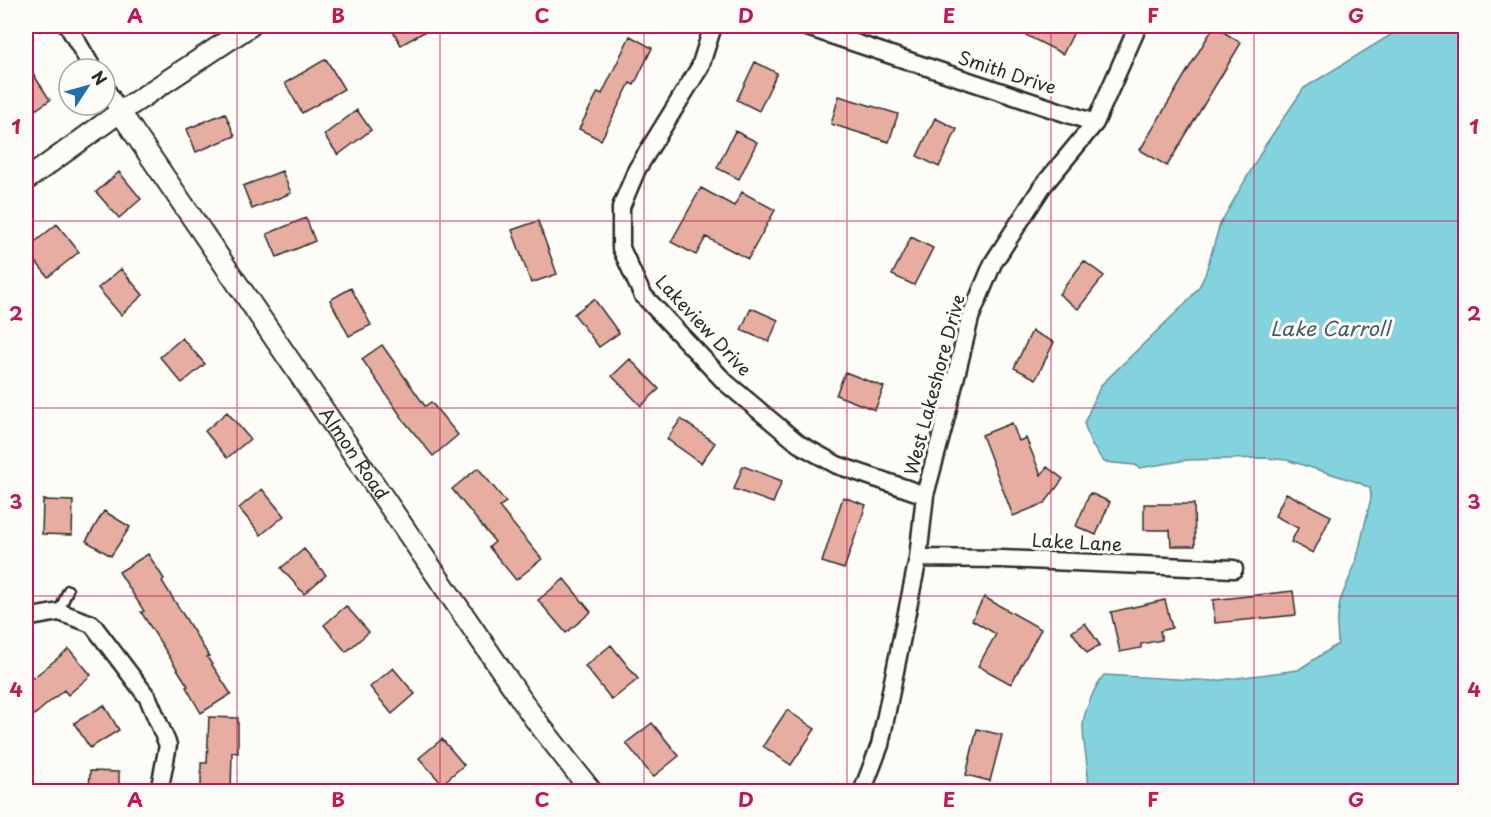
<svg xmlns="http://www.w3.org/2000/svg" width="1491" height="817" viewBox="0 0 1491 817" font-family="'Playpen Sans',sans-serif">
<style>
.water{fill:#83d3de;stroke:#609096;stroke-width:1.5}
.building{fill:#e7ada1;stroke:#2b2b2b;stroke-width:1.5}
.lines{fill:none;stroke-linecap:round;stroke-linejoin:round}
.service-casing{stroke:#2b2b2b;stroke-width:13}
.minor-casing{stroke:#2b2b2b;stroke-width:21}
.tertiary-casing{stroke:#2b2b2b;stroke-width:24}
.service{stroke:#fdfcf7;stroke-width:8}
.minor{stroke:#fdfcf7;stroke-width:16}
.tertiary{stroke:#fdfcf7;stroke-width:20}
.grid{fill:none;stroke:#c2185b;stroke-width:1.5;stroke-opacity:0.55}
.labels{text-anchor:middle;stroke-width:6;stroke-linejoin:round;paint-order:stroke}
.street-label{font-size:18px;fill:#2b2b2b;stroke:#fdfcf7}
.water-label{font-size:20px;font-style:italic;fill:#455d61;stroke:#fdfcf7}
.neatline{fill:none;stroke:#c2185b;stroke-width:2}
.grid-label{font-size:20px;text-anchor:middle;font-weight:bold;fill:#c2185b}
</style>
<rect width="100%" height="100%" fill="#fdfcf7"/>
<filter id="ink" filterUnits="userSpaceOnUse"><feTurbulence type="fractalNoise" baseFrequency=".0167" numOctaves="2"/><feDisplacementMap in="SourceGraphic" scale="12" xChannelSelector="R" yChannelSelector="G"/><feConvolveMatrix kernelMatrix="1 2 1 2 8 2 1 2 1" color-interpolation-filters="sRGB"/></filter>
<g filter="url(#ink)">
<path class="water" d="M 1405,26 L 1465,26 L 1465,791 L 1088,791 C 1090,769 1083,749 1083,726 C 1083,713 1096,684 1104,675 L 1214,681 L 1252,676 L 1298,670 L 1338,644 L 1337,625 L 1340,601 L 1356,562 L 1371,498 L 1370,488 L 1357,482 L 1287,460 L 1265,458 L 1187,460 L 1140,468 L 1135,465 L 1104,462 L 1091,444 L 1084,423 L 1101,385 L 1187,302 L 1199,287 L 1205,275 L 1220,224 L 1266,144 L 1304,88 Z"/>
<path class="building" d="M 390,26 L 435,26 L 401,45 Z
M 1008,26 L 1077,26 L 1063,54 Z
M 1214,26 L 1241,43 L 1167,166 L 1140,150 Z
M 630,36 L 652,48 L 634,85 L 630,83 L 601,140 L 579,129 L 598,92 L 602,94 Z
M 326,59 L 344,89 L 302,113 L 285,83 Z
M 755,62 L 777,73 L 759,111 L 737,100 Z
M 26,63 L 50,100 L 26,116 Z
M 839,96 L 898,114 L 889,142 L 831,124 Z
M 357,110 L 371,130 L 338,155 L 324,135 Z
M 225,113 L 235,136 L 196,152 L 187,129 Z
M 935,118 L 957,129 L 939,167 L 917,156 Z
M 735,131 L 757,142 L 739,179 L 717,168 Z
M 282,171 L 291,193 L 252,209 L 243,186 Z
M 119,172 L 141,199 L 119,218 L 96,192 Z
M 701,188 L 734,206 L 742,192 L 775,210 L 748,259 L 706,237 L 696,255 L 671,242 Z
M 306,218 L 315,241 L 277,257 L 267,234 Z
M 538,221 L 557,274 L 531,283 L 512,230 Z
M 57,224 L 79,252 L 48,277 L 26,249 Z
M 911,237 L 933,248 L 914,285 L 892,275 Z
M 1084,261 L 1104,276 L 1078,309 L 1059,294 Z
M 121,269 L 143,295 L 121,315 L 98,288 Z
M 351,288 L 371,325 L 349,336 L 330,300 Z
M 594,299 L 619,333 L 599,347 L 574,314 Z
M 751,308 L 778,320 L 769,342 L 741,330 Z
M 1032,331 L 1054,342 L 1036,379 L 1014,368 Z
M 182,338 L 205,364 L 182,383 L 160,357 Z
M 382,345 L 425,406 L 431,402 L 458,435 L 433,456 L 405,422 L 362,359 Z
M 630,359 L 659,389 L 641,406 L 612,376 Z
M 845,372 L 884,387 L 875,410 L 836,395 Z
M 227,412 L 250,439 L 227,458 L 205,431 Z
M 681,419 L 715,443 L 701,463 L 667,439 Z
M 1012,423 L 1019,441 L 1026,438 L 1041,475 L 1047,467 L 1063,479 L 1045,503 L 1013,516 L 982,435 Z
M 743,466 L 782,481 L 773,503 L 734,489 Z
M 478,468 L 506,502 L 499,507 L 542,559 L 516,580 L 489,547 L 495,542 L 452,489 Z
M 262,489 L 284,516 L 261,535 L 239,508 Z
M 1090,493 L 1110,502 L 1096,535 L 1076,526 Z
M 1286,493 L 1331,516 L 1313,553 L 1291,542 L 1298,528 L 1275,516 Z
M 843,497 L 866,505 L 844,569 L 822,562 Z
M 43,500 L 73,501 L 72,535 L 42,534 Z
M 1144,504 L 1194,504 L 1195,546 L 1171,546 L 1170,530 L 1144,530 Z
M 104,511 L 130,527 L 111,556 L 86,541 Z
M 304,549 L 326,575 L 304,594 L 281,568 Z
M 148,554 L 164,579 L 162,581 L 209,656 L 207,657 L 231,694 L 201,713 L 186,687 L 188,686 L 141,612 L 144,611 L 119,572 Z
M 564,579 L 591,612 L 566,633 L 538,600 Z
M 1293,591 L 1296,615 L 1215,623 L 1213,600 Z
M 984,597 L 1041,629 L 1011,684 L 978,666 L 996,634 L 972,620 Z
M 1165,600 L 1172,628 L 1160,631 L 1162,640 L 1141,644 L 1141,648 L 1120,652 L 1111,612 Z
M 346,606 L 369,632 L 346,652 L 324,625 Z
M 1085,623 L 1100,645 L 1087,653 L 1072,632 Z
M 611,645 L 638,679 L 612,700 L 585,666 Z
M 69,649 L 91,675 L 68,695 L 64,690 L 26,722 L 26,669 L 33,678 Z
M 393,668 L 415,694 L 392,714 L 370,687 Z
M 104,705 L 119,730 L 90,748 L 74,723 Z
M 787,710 L 815,729 L 791,765 L 763,746 Z
M 209,717 L 238,718 L 238,753 L 232,752 L 231,792 L 201,792 L 201,763 L 207,763 Z
M 652,723 L 679,756 L 653,777 L 626,743 Z
M 977,729 L 1002,735 L 990,781 L 966,775 Z
M 442,739 L 464,765 L 442,784 L 419,758 Z
M 90,771 L 119,772 L 119,792 L 89,792 Z"/>
<g class="lines">
<defs>
<path id="service" d="M 59,612 L 68,590"/>
<path id="minor" d="M 68,26 L 93,69
M 713,26 L 700,67 L 637,169 L 621,207 L 621,248 L 642,294 L 725,382 L 799,444 L 837,465 L 925,495
M 804,26 L 1095,123
M 105,88 L 120,112
M 918,558 L 1001,559 L 1234,569
M 26,618 L 59,612 L 92,624 L 148,698 L 168,745 L 159,792
M 862,792 L 880,745 L 918,558 L 925,495 L 943,429 L 970,318 L 993,263 L 1042,187 L 1095,123 L 1138,26"/>
<g id="tertiary">
<path id="s1" d="M 120,112 L 534,718 L 592,792"/>
<path d="M 26,180 L 120,112 L 250,26"/>
</g>
</defs>
<use href="#service" class="service-casing"/>
<use href="#minor" class="minor-casing"/>
<use href="#tertiary" class="tertiary-casing"/>
<use href="#service" class="service"/>
<use href="#minor" class="minor"/>
<use href="#tertiary" class="tertiary"/>
</g>
</g>
<path class="grid" d="M 237,26 L 237,792M 440,26 L 440,792M 644,26 L 644,792M 847,26 L 847,792M 1051,26 L 1051,792M 1254,26 L 1254,792M 26,221 L 1466,221M 26,408 L 1466,408M 26,596 L 1466,596"/>
<g class="labels">
<g class="street-label">
<text transform="translate(1007 73) rotate(18)" y="6">Smith Drive</text>
<text transform="translate(703 326) rotate(47)" y="6">Lakeview Drive</text>
<text transform="translate(935 385) rotate(-75)" y="6">West Lakeshore Drive</text>
<text dy="6" stroke="none"><textPath href="#s1" startOffset="414">Almon Road</textPath></text>
<text transform="translate(1077 543) rotate(3)" y="6">Lake Lane</text>
</g>
<g class="water-label">
<text x="1330" y="336">Lake Carroll</text>
</g>
</g>
<rect width="1491" height="817" fill="none" stroke="#fdfcf7" stroke-width="66"/>
<g transform="translate(87 87) rotate(54)"><circle r="28" fill="#fdfcf7" stroke="#a9a8a5" stroke-width="1.5"/>
<path d="M0-4.5L10 22L0 15L-10 22Z" fill="#1f6fb2"/>
<text y="-9" font-size="16" font-weight="bold" text-anchor="middle" fill="#2b2b2b">N</text>
</g>
<rect x="33" y="33" width="1425" height="751" class="neatline"/>
<g class="grid-label">
<text x="135" y="23">A</text>
<text x="338" y="23">B</text>
<text x="542" y="23">C</text>
<text x="746" y="23">D</text>
<text x="949" y="23">E</text>
<text x="1153" y="23">F</text>
<text x="1356" y="23">G</text>
<text x="16" y="134">1</text>
<text x="1474" y="134">1</text>
<text x="16" y="321">2</text>
<text x="1474" y="321">2</text>
<text x="16" y="509">3</text>
<text x="1474" y="509">3</text>
<text x="16" y="697">4</text>
<text x="1474" y="697">4</text>
<text x="135" y="807">A</text>
<text x="338" y="807">B</text>
<text x="542" y="807">C</text>
<text x="746" y="807">D</text>
<text x="949" y="807">E</text>
<text x="1153" y="807">F</text>
<text x="1356" y="807">G</text>
</g>
</svg>
